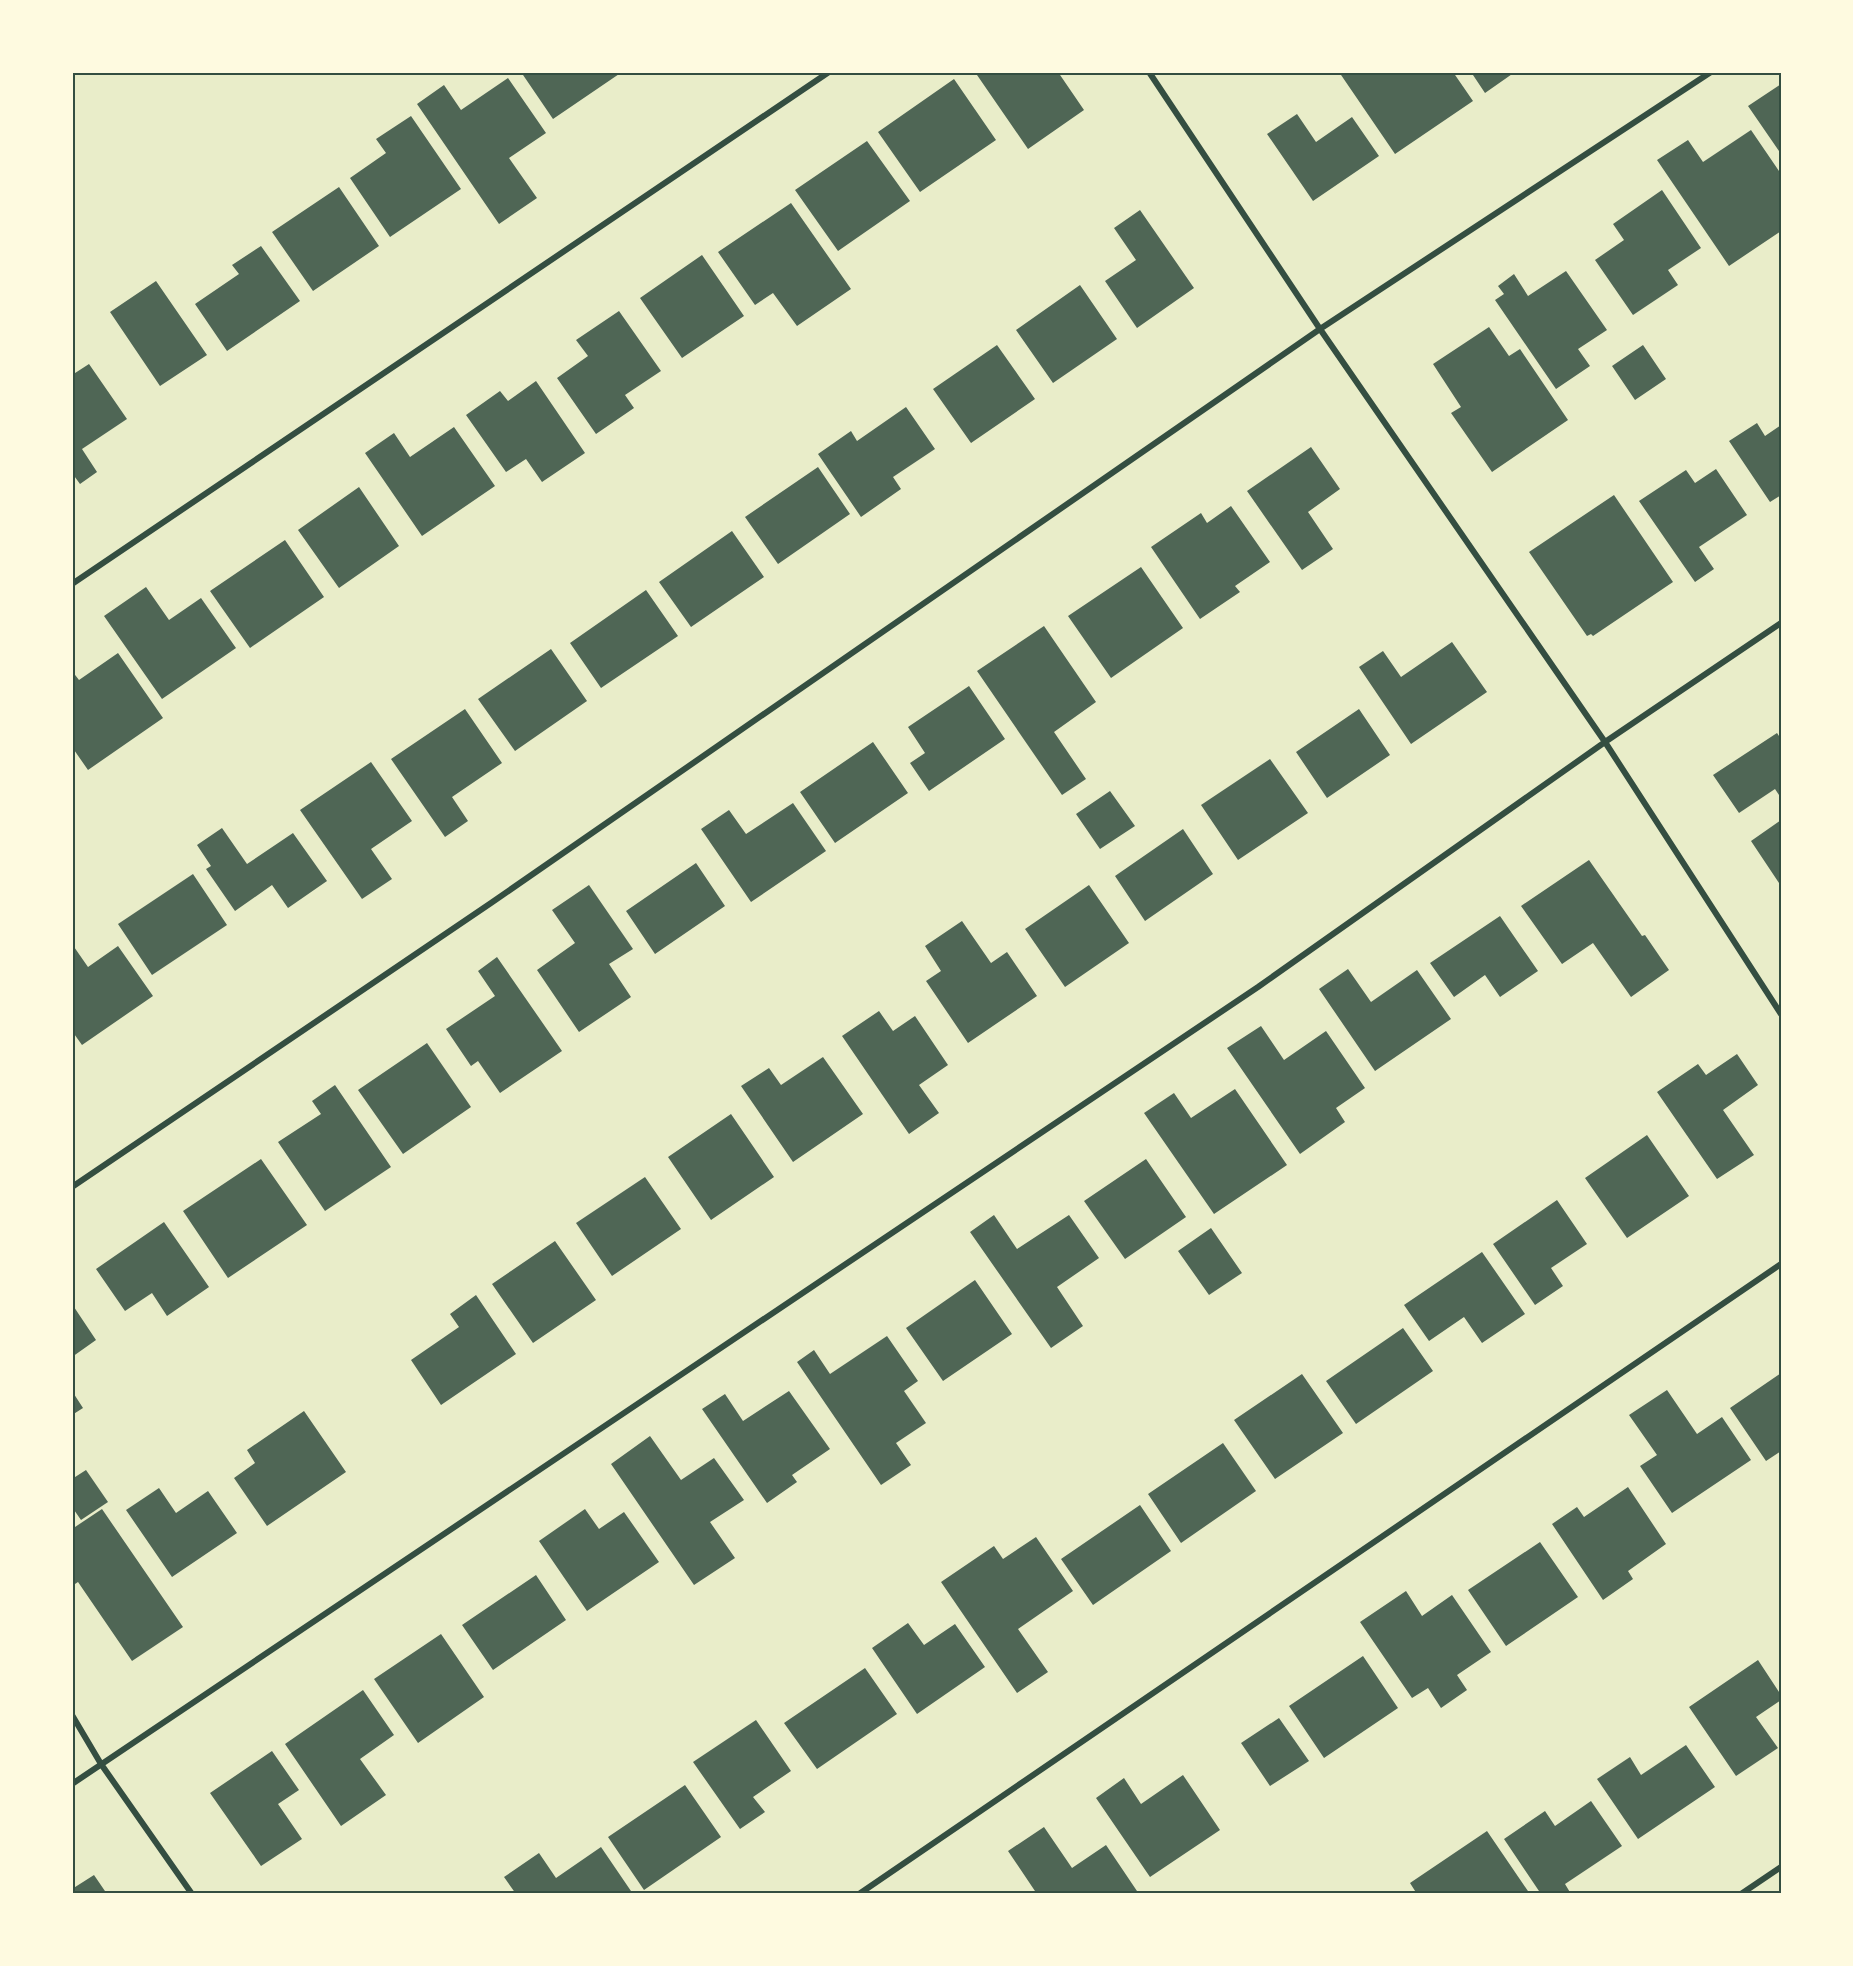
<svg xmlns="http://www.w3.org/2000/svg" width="1853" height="1966" viewBox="0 0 1853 1966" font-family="'Titillium Web',sans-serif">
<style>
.building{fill:#4f6655}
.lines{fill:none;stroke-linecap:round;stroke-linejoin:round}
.minor{stroke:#344e41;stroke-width:6}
.neatline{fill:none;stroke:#344e41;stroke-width:2}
</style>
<rect width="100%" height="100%" fill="#e9edc9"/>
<path class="building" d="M 521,72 L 622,72 L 553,119 Z
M 980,72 L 1058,72 L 1084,110 L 1028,149 L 977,75 Z
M 1339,72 L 1404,72 L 1406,75 L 1410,72 L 1453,72 L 1473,101 L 1395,154 Z
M 1471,72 L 1515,72 L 1485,93 Z
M 508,78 L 546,133 L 509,158 L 537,198 L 499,224 L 417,104 L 444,85 L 461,110 Z
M 954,79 L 996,140 L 920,192 L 878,132 Z
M 1781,84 L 1781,154 L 1748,106 Z
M 1297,114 L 1316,142 L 1352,117 L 1379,156 L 1313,201 L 1267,134 Z
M 411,116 L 461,189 L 390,237 L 350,178 L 386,153 L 376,139 Z
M 1751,130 L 1781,174 L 1781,231 L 1729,266 L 1657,160 L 1688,140 L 1703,162 Z
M 867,141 L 910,201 L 838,251 L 795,190 Z
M 339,187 L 379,246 L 313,291 L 272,232 Z
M 1662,190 L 1701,248 L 1668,270 L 1678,285 L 1633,315 L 1595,260 L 1624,240 L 1613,224 Z
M 791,203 L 851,289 L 797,326 L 773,293 L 755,305 L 718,252 Z
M 1140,210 L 1194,288 L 1137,328 L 1105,281 L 1136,260 L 1114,228 Z
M 261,246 L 300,301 L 227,351 L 195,304 L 239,274 L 232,265 Z
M 702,255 L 744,316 L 682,358 L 640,298 Z
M 1566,271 L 1607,330 L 1578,349 L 1590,366 L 1556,389 L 1495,300 L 1504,294 L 1498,286 L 1514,274 L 1528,296 Z
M 156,281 L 207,355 L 160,386 L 110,312 Z
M 1080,285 L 1117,339 L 1053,383 L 1016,330 Z
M 619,311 L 661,371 L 625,395 L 634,408 L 596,434 L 557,378 L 588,356 L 576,340 Z
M 1489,327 L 1509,356 L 1520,349 L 1568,420 L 1492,472 L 1451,413 L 1461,407 L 1433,364 Z
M 997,345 L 1035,399 L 971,443 L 933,389 Z
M 1643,345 L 1666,379 L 1635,400 L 1612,366 Z
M 89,364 L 127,419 L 82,449 L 97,472 L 80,484 L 72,473 L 72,375 Z
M 536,381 L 585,453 L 542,482 L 526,459 L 506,472 L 466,415 L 500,391 L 508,401 Z
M 906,407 L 935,449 L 893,477 L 901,489 L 861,517 L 818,454 L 851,431 L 857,441 Z
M 1757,423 L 1765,436 L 1781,425 L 1781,495 L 1770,502 L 1729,441 Z
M 454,427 L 495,486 L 422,536 L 365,453 L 394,433 L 410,457 Z
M 1311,447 L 1340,489 L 1308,512 L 1333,549 L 1302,570 L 1247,491 Z
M 818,467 L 850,514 L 778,564 L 745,517 Z
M 1716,469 L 1747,515 L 1699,547 L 1714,569 L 1695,582 L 1639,501 L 1686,470 L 1695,483 Z
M 359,487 L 399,546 L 339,588 L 298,530 Z
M 1614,495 L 1673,582 L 1593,636 L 1591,634 L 1587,636 L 1529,552 Z
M 1231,506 L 1270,562 L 1235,586 L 1240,592 L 1200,619 L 1151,547 L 1201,513 L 1207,523 Z
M 732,531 L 764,577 L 691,627 L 659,582 Z
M 285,540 L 324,597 L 250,648 L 210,591 Z
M 1141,567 L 1183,628 L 1111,678 L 1068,616 Z
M 146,587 L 169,620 L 201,598 L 236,648 L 162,699 L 104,616 Z
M 646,590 L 678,636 L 601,688 L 570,643 Z
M 1044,626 L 1096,702 L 1054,732 L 1086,779 L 1062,795 L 977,671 Z
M 1452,642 L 1487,692 L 1411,744 L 1359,667 L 1383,651 L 1401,677 Z
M 551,649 L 587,701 L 515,751 L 478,699 Z
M 118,653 L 163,718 L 88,770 L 72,747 L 72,671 L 79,680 Z
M 969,686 L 1005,739 L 929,791 L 910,763 L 925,753 L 908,727 Z
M 465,709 L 502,763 L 452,797 L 468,821 L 445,837 L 391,759 Z
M 1359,709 L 1390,755 L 1327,798 L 1296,752 Z
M 1777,733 L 1781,739 L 1781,798 L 1775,789 L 1739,813 L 1713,775 Z
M 873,742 L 908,793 L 835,843 L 800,792 Z
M 1270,759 L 1308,813 L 1238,860 L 1201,805 Z
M 371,762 L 412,821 L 371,849 L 392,879 L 362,899 L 300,810 Z
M 1110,791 L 1135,826 L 1100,849 L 1076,814 Z
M 793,803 L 826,851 L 751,902 L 701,829 L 729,810 L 746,834 Z
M 1781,820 L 1781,886 L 1751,841 Z
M 222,828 L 247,864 L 293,833 L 327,881 L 288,908 L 272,885 L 235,911 L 206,869 L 211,866 L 197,845 Z
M 1183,829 L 1213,874 L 1145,921 L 1115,876 Z
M 1589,860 L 1642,936 L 1645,935 L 1669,970 L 1631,997 L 1593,943 L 1562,964 L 1521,906 Z
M 696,863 L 725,906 L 655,954 L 626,911 Z
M 193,874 L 227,925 L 152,975 L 118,924 Z
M 589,885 L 633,949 L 609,964 L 631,997 L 579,1032 L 537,970 L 575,943 L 552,910 Z
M 1089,885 L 1129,943 L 1065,987 L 1025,929 Z
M 1500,916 L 1538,971 L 1500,997 L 1485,975 L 1454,997 L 1430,963 Z
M 962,921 L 991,963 L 1007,952 L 1037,996 L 968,1043 L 926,981 L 941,971 L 925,946 Z
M 72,944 L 88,967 L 118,946 L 153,996 L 82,1045 L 72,1031 Z
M 497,957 L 562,1051 L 500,1093 L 478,1061 L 471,1066 L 446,1029 L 495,996 L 478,971 Z
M 1348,969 L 1371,1002 L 1417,970 L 1451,1019 L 1375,1071 L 1319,989 Z
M 879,1011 L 893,1031 L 915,1016 L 948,1065 L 919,1085 L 939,1113 L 909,1134 L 842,1036 Z
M 1261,1026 L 1284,1060 L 1326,1031 L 1365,1088 L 1336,1108 L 1345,1122 L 1300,1154 L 1227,1048 Z
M 427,1043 L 471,1107 L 403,1154 L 358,1090 Z
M 1737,1054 L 1758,1085 L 1723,1110 L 1754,1155 L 1717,1179 L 1657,1092 L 1698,1064 L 1706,1075 Z
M 823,1057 L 863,1114 L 793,1162 L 741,1086 L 769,1068 L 781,1085 Z
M 335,1085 L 391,1167 L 325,1211 L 278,1142 L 321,1114 L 312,1101 Z
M 1235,1089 L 1287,1165 L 1214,1214 L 1144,1113 L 1174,1093 L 1191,1118 Z
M 731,1114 L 774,1177 L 711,1220 L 668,1157 Z
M 1647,1135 L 1689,1196 L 1627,1238 L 1585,1178 Z
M 261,1159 L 307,1225 L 228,1278 L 183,1211 Z
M 1146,1159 L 1186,1217 L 1125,1259 L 1084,1201 Z
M 645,1177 L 681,1229 L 612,1276 L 576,1223 Z
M 1557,1200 L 1587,1244 L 1551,1268 L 1563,1286 L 1535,1305 L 1493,1244 Z
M 994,1215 L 1017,1249 L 1069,1215 L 1099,1258 L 1057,1287 L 1083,1326 L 1051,1348 L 970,1232 Z
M 164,1222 L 209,1287 L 167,1316 L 152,1293 L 125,1311 L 96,1269 Z
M 1211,1228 L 1242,1273 L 1209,1295 L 1178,1251 Z
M 555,1241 L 596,1300 L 533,1343 L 492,1284 Z
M 1482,1252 L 1525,1314 L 1482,1343 L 1464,1317 L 1429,1341 L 1404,1305 Z
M 975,1280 L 1012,1334 L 943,1381 L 906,1328 Z
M 476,1295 L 516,1354 L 441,1405 L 411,1360 L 459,1327 L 450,1314 Z
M 72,1304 L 96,1340 L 72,1357 Z
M 1403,1328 L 1433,1371 L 1356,1424 L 1326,1381 Z
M 887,1336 L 918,1381 L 904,1391 L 926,1423 L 896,1443 L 911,1465 L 881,1485 L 797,1362 L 814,1350 L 830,1374 Z
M 1781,1373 L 1781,1451 L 1766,1461 L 1730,1408 Z
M 1302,1374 L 1343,1433 L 1275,1479 L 1234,1420 Z
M 1667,1390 L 1697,1434 L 1722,1417 L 1751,1460 L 1672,1513 L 1640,1466 L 1657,1455 L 1629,1415 Z
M 72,1391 L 83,1408 L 72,1415 Z
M 789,1391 L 830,1449 L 792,1475 L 797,1482 L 767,1503 L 702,1409 L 725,1394 L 743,1421 Z
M 304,1411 L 346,1472 L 267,1526 L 234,1478 L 255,1463 L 247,1450 Z
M 650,1436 L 681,1480 L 714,1458 L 744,1500 L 710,1522 L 735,1558 L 694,1585 L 611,1464 Z
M 1223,1443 L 1256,1491 L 1181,1543 L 1148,1494 Z
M 86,1470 L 108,1502 L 81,1520 L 72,1507 L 72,1479 Z
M 1628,1487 L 1666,1544 L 1628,1571 L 1633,1579 L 1603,1600 L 1552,1524 L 1577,1507 L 1584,1517 Z
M 159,1488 L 176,1513 L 208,1491 L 237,1533 L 172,1577 L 126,1510 Z
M 1140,1505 L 1171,1551 L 1093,1605 L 1061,1559 Z
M 102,1509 L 183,1627 L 132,1661 L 78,1582 L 72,1586 L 72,1529 Z
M 585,1509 L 599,1529 L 624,1512 L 659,1562 L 587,1611 L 539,1541 Z
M 1036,1537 L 1073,1591 L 1018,1629 L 1048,1672 L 1017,1693 L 941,1582 L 994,1546 L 1003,1559 Z
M 1540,1542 L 1578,1597 L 1506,1646 L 1468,1590 Z
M 536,1575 L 566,1620 L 493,1670 L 462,1625 Z
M 1406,1591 L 1422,1616 L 1452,1595 L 1491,1652 L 1457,1675 L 1467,1690 L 1441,1708 L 1428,1688 L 1412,1698 L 1360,1622 Z
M 908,1623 L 924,1645 L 955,1624 L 985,1667 L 917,1714 L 872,1648 Z
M 441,1634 L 484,1697 L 418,1743 L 374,1679 Z
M 1363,1656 L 1398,1708 L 1324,1758 L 1289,1706 Z
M 1758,1660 L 1781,1695 L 1781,1700 L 1756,1717 L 1778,1748 L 1736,1776 L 1689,1707 Z
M 865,1668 L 897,1714 L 817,1769 L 784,1723 Z
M 363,1690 L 394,1735 L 360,1759 L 386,1795 L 341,1826 L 285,1744 Z
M 1279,1718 L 1309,1761 L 1270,1786 L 1241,1743 Z
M 756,1720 L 791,1771 L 753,1797 L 765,1812 L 740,1829 L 693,1762 Z
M 1686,1745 L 1715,1787 L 1638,1839 L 1597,1779 L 1630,1757 L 1641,1775 Z
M 272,1751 L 299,1790 L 278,1804 L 302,1839 L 261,1866 L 210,1793 Z
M 1183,1775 L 1220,1830 L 1150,1877 L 1096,1798 L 1124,1778 L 1141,1804 Z
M 685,1785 L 721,1837 L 644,1890 L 608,1837 Z
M 1591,1801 L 1622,1846 L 1565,1884 L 1571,1894 L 1541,1894 L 1504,1839 L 1545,1811 L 1555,1826 Z
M 1044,1827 L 1072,1868 L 1106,1845 L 1139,1894 L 1037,1894 L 1008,1851 Z
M 1487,1831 L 1530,1894 L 1417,1894 L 1410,1883 Z
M 601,1847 L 633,1894 L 516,1894 L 504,1877 L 539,1853 L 556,1878 Z
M 94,1875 L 107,1894 L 72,1894 L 72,1889 Z"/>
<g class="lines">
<path class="minor" d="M 1149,72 L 1320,329 L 1605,742 L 1781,1014
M 72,584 L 829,72
M 72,1187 L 491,903 L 1320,329 L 1711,72
M 72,1715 L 101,1764 L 192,1894
M 72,1784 L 1258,987 L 1605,742 L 1781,623
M 859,1894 L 1781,1264
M 1741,1894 L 1781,1867"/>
</g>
<rect width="1853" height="1966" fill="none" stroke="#fefae0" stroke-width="147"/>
<rect x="74" y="74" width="1706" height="1818" class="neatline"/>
</svg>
